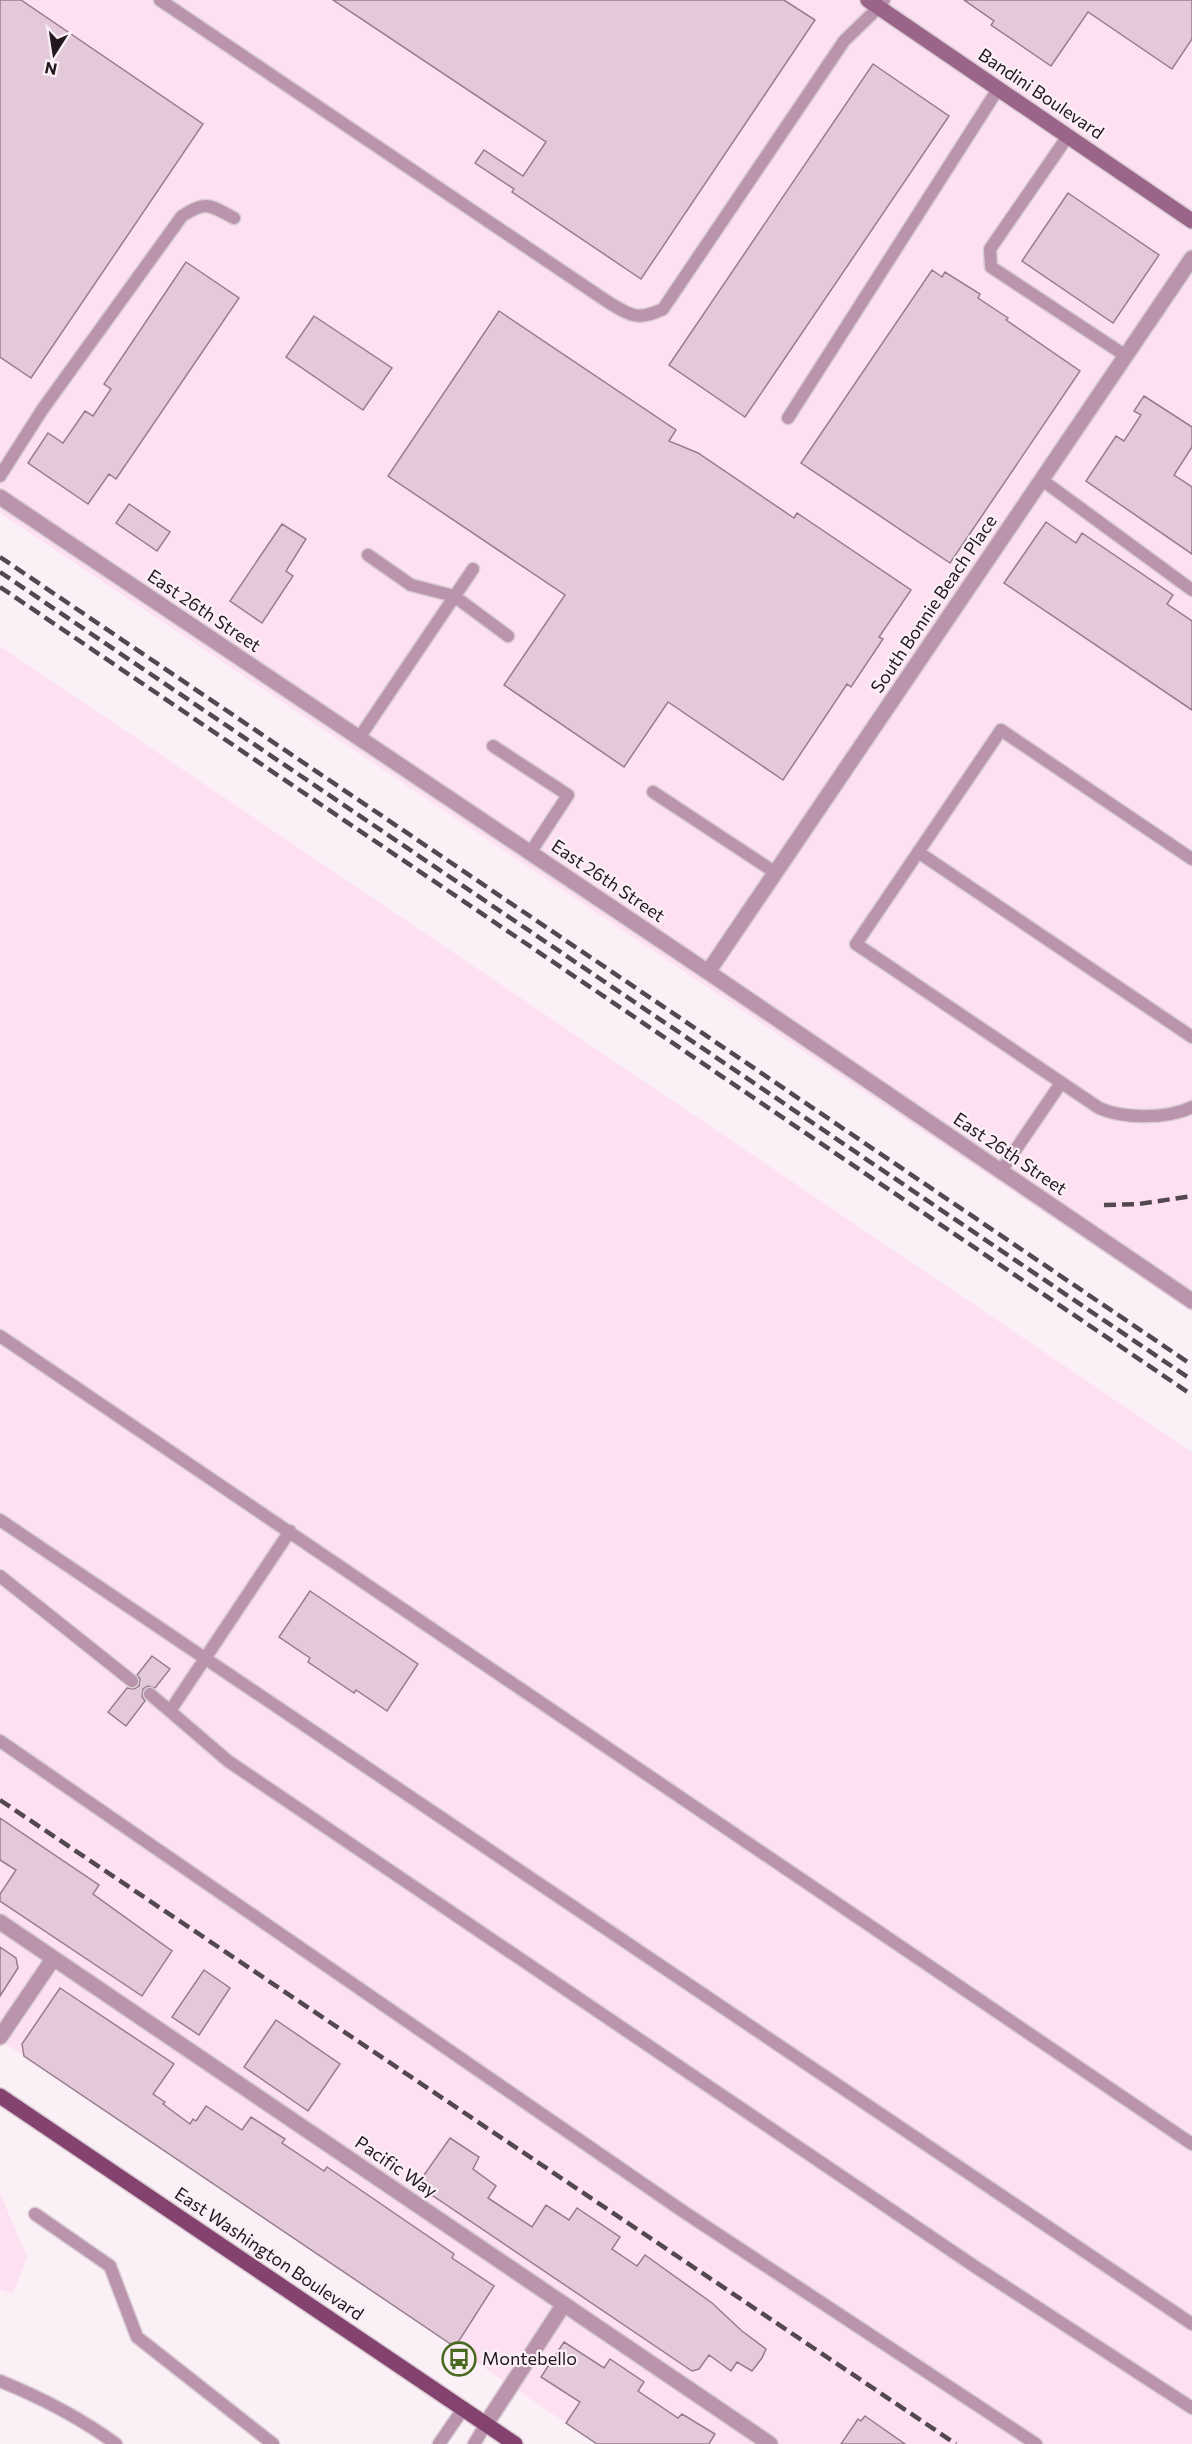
<svg xmlns="http://www.w3.org/2000/svg" width="1192" height="2444" viewBox="0 0 1192 2444" font-family="Commissioner,sans-serif">
<style>
.built{fill:#fde1f3}
.building{fill:#e4c9da;stroke:#967d8d;stroke-width:1.5}
.lines{fill:none;stroke-linecap:round;stroke-linejoin:round}
.service-casing{stroke:#d9cdd4;stroke-width:15}
.minor-casing{stroke:#d9cdd4;stroke-width:18}
.tertiary-casing{stroke:#d9cdd4;stroke-width:18}
.secondary-casing{stroke:#d9cdd4;stroke-width:18}
.primary-casing{stroke:#d9cdd4;stroke-width:18}
.service{stroke:#ba93ac;stroke-width:12}
.minor{stroke:#ba93ac;stroke-width:15}
.tertiary{stroke:#ba93ac;stroke-width:15}
.secondary{stroke:#9b6489;stroke-width:15}
.primary{stroke:#84426f;stroke-width:15}
.rail{stroke:#53484f;stroke-width:4.5;stroke-dasharray:12 6;stroke-linecap:butt}
.labels{text-anchor:middle;stroke-width:4.5;stroke-linejoin:round;paint-order:stroke}
.street-label{font-size:18px;fill:#22181e;stroke:#fcf0f7}
.poi-label{font-size:18px;fill:#22181e;stroke:#fcf0f7;text-anchor:start}
</style>
<rect width="100%" height="100%" fill="#fcf0f7"/>
<path class="built" d="M 0,0 L 1192,0 L 1192,1312 L 0,513 Z
M 0,646 L 1192,1452 L 1192,2444 L 597,2444 L 0,2040 Z
M 0,2193 L 27,2257 L 13,2294 L 0,2290 Z"/>
<path class="building" d="M 0,0 L 21,0 L 203,124 L 31,378 L 0,357 Z
M 333,0 L 784,0 L 815,20 L 641,279 L 512,192 L 514,189 L 475,163 L 484,150 L 523,176 L 546,142 Z
M 964,0 L 1192,0 L 1192,39 L 1172,69 L 1088,12 L 1051,66 L 991,25 L 994,21 Z
M 873,64 L 949,116 L 745,417 L 669,365 Z
M 1068,193 L 1159,255 L 1113,323 L 1022,261 Z
M 186,262 L 239,298 L 116,479 L 109,474 L 88,504 L 28,463 L 48,433 L 63,443 L 85,411 L 93,416 L 111,389 L 104,384 Z
M 932,270 L 942,277 L 945,272 L 980,294 L 978,298 L 1008,318 L 1006,320 L 1080,371 L 950,563 L 801,463 Z
M 499,311 L 676,430 L 669,441 L 698,453 L 794,518 L 797,513 L 911,590 L 879,637 L 883,639 L 851,687 L 847,684 L 783,780 L 668,702 L 624,767 L 504,685 L 565,595 L 388,476 Z
M 314,316 L 392,368 L 363,410 L 286,357 Z
M 1144,396 L 1192,427 L 1192,447 L 1174,475 L 1192,487 L 1192,554 L 1086,481 L 1116,436 L 1124,441 L 1141,415 L 1134,411 Z
M 129,504 L 170,532 L 157,551 L 116,523 Z
M 1046,522 L 1076,543 L 1082,533 L 1173,595 L 1167,604 L 1192,621 L 1192,710 L 1004,583 Z
M 282,524 L 306,539 L 286,571 L 293,576 L 262,623 L 230,601 Z
M 310,1591 L 418,1664 L 387,1711 L 356,1690 L 354,1693 L 308,1662 L 310,1658 L 279,1637 Z
M 152,1656 L 170,1669 L 155,1688 L 148,1686 L 143,1689 L 142,1696 L 145,1701 L 126,1726 L 108,1712 L 127,1688 L 134,1689 L 139,1686 L 140,1679 L 137,1675 Z
M 0,1818 L 99,1885 L 93,1894 L 172,1951 L 142,1996 L 0,1901 L 0,1894 L 16,1870 L 0,1860 Z
M 0,1947 L 16,1958 L 18,1968 L 0,1996 Z
M 204,1970 L 230,1988 L 199,2035 L 172,2017 Z
M 60,1988 L 174,2064 L 153,2094 L 165,2102 L 163,2104 L 190,2124 L 193,2119 L 196,2121 L 206,2106 L 242,2130 L 251,2117 L 285,2139 L 282,2143 L 324,2171 L 327,2167 L 454,2254 L 452,2258 L 494,2286 L 455,2347 L 24,2056 L 22,2044 Z
M 276,2020 L 340,2064 L 308,2111 L 244,2067 Z
M 450,2138 L 479,2157 L 473,2169 L 496,2186 L 488,2198 L 532,2227 L 546,2205 L 569,2220 L 577,2208 L 620,2237 L 612,2249 L 637,2266 L 645,2255 L 712,2303 L 742,2331 L 766,2349 L 762,2358 L 752,2371 L 737,2362 L 731,2371 L 709,2355 L 699,2369 L 692,2371 L 417,2185 Z
M 564,2342 L 604,2368 L 610,2359 L 644,2382 L 638,2391 L 678,2418 L 682,2414 L 715,2434 L 709,2444 L 597,2444 L 566,2423 L 580,2402 L 541,2377 Z
M 865,2416 L 905,2444 L 841,2444 L 858,2419 L 861,2421 Z"/>
<g class="lines">
<defs>
<path id="service" d="M 160,0 L 608,302 C 631,316 638,321 663,309 L 844,41 L 879,7 L 884,0
M 1068,136 L 990,249 L 991,267 L 1126,356
M 788,418 L 998,89
M 0,476 L 42,410 L 182,216 C 207,200 209,205 234,218
M 1042,480 L 1192,590
M 368,555 L 411,585 L 454,596 L 508,636
M 359,738 L 473,569
M 493,746 L 568,795 L 530,853
M 653,792 L 776,873
M 918,852 L 1192,1037
M 1192,859 L 1001,730 L 856,944 L 1099,1108 C 1123,1119 1168,1119 1192,1107
M 1001,1171 L 1061,1083
M 0,1336 L 1192,2144
M 0,1520 L 1192,2324
M 0,1576 L 132,1681
M 150,1694 L 228,1761 L 977,2268 L 1192,2408
M 170,1711 L 290,1531
M 0,1741 L 684,2212 L 1036,2444
M 35,2214 L 110,2266 L 137,2337 L 273,2444
M 0,2381 C 42,2398 79,2417 116,2444
M 439,2444 L 463,2409
M 474,2444 L 486,2424"/>
<path id="minor" d="M 0,1922 L 770,2444
M 0,2037 L 53,1959
M 486,2424 L 564,2304"/>
<path id="tertiary" d="M 0,497 L 708,972 L 1192,1301
M 708,972 L 1192,258"/>
<path id="secondary" d="M 868,0 L 1192,221"/>
<path id="primary" d="M 0,2096 L 515,2444"/>
</defs>
<use href="#service" class="service-casing"/>
<use href="#minor" class="minor-casing"/>
<use href="#tertiary" class="tertiary-casing"/>
<use href="#secondary" class="secondary-casing"/>
<use href="#primary" class="primary-casing"/>
<use href="#service" class="service"/>
<use href="#minor" class="minor"/>
<use href="#tertiary" class="tertiary"/>
<use href="#secondary" class="secondary"/>
<use href="#primary" class="primary"/>
<path class="rail" d="M 0,557 L 1192,1365
M 0,572 L 1192,1380
M 0,587 L 1192,1395
M 1104,1205 L 1139,1204 L 1192,1196
M 0,1800 L 956,2444"/>
</g>
<defs>
<symbol id="bus-ring" viewBox="-11 -11 22 22"><circle r="9.5" fill="#fcf0f7" stroke="#486920" stroke-width="1.5"/><path d="M-5-6H5V4H4V6H2V4H-2V6H-4V4H-5ZM-3.5-4V0h7V-4ZM-3.5 1.2v1.5H-2V1.2ZM2 1.2v1.5H3.5V1.2Z" fill="#486920"/></symbol>
</defs>
<g fill-rule="evenodd">
<use href="#bus-ring" x="440" y="2340" width="38" height="38"/>
</g>
<g class="labels">
<g class="street-label">
<text transform="translate(1041 94) rotate(34)" y="6">Bandini Boulevard</text>
<text transform="translate(934 604) rotate(-56)" y="6">South Bonnie Beach Place</text>
<text transform="translate(204 611) rotate(34)" y="6">East 26th Street</text>
<text transform="translate(608 881) rotate(34)" y="6">East 26th Street</text>
<text transform="translate(1010 1154) rotate(34)" y="6">East 26th Street</text>
<text transform="translate(396 2167) rotate(34)" y="6">Pacific Way</text>
<text transform="translate(269 2254) rotate(34)" y="6">East Washington Boulevard</text>
</g>
<g class="poi-label">
<text x="482" y="2365">Montebello</text>
</g>
</g>
<g transform="translate(54 54) rotate(192)" stroke="#fcf0f7" stroke-width="4.5" paint-order="stroke">
<path d="M0-4.5L10 22L0 15L-10 22Z" fill="#22181e"/>
<text y="-9" font-size="16" font-weight="bold" text-anchor="middle" fill="#22181e">N</text>
</g>
</svg>
